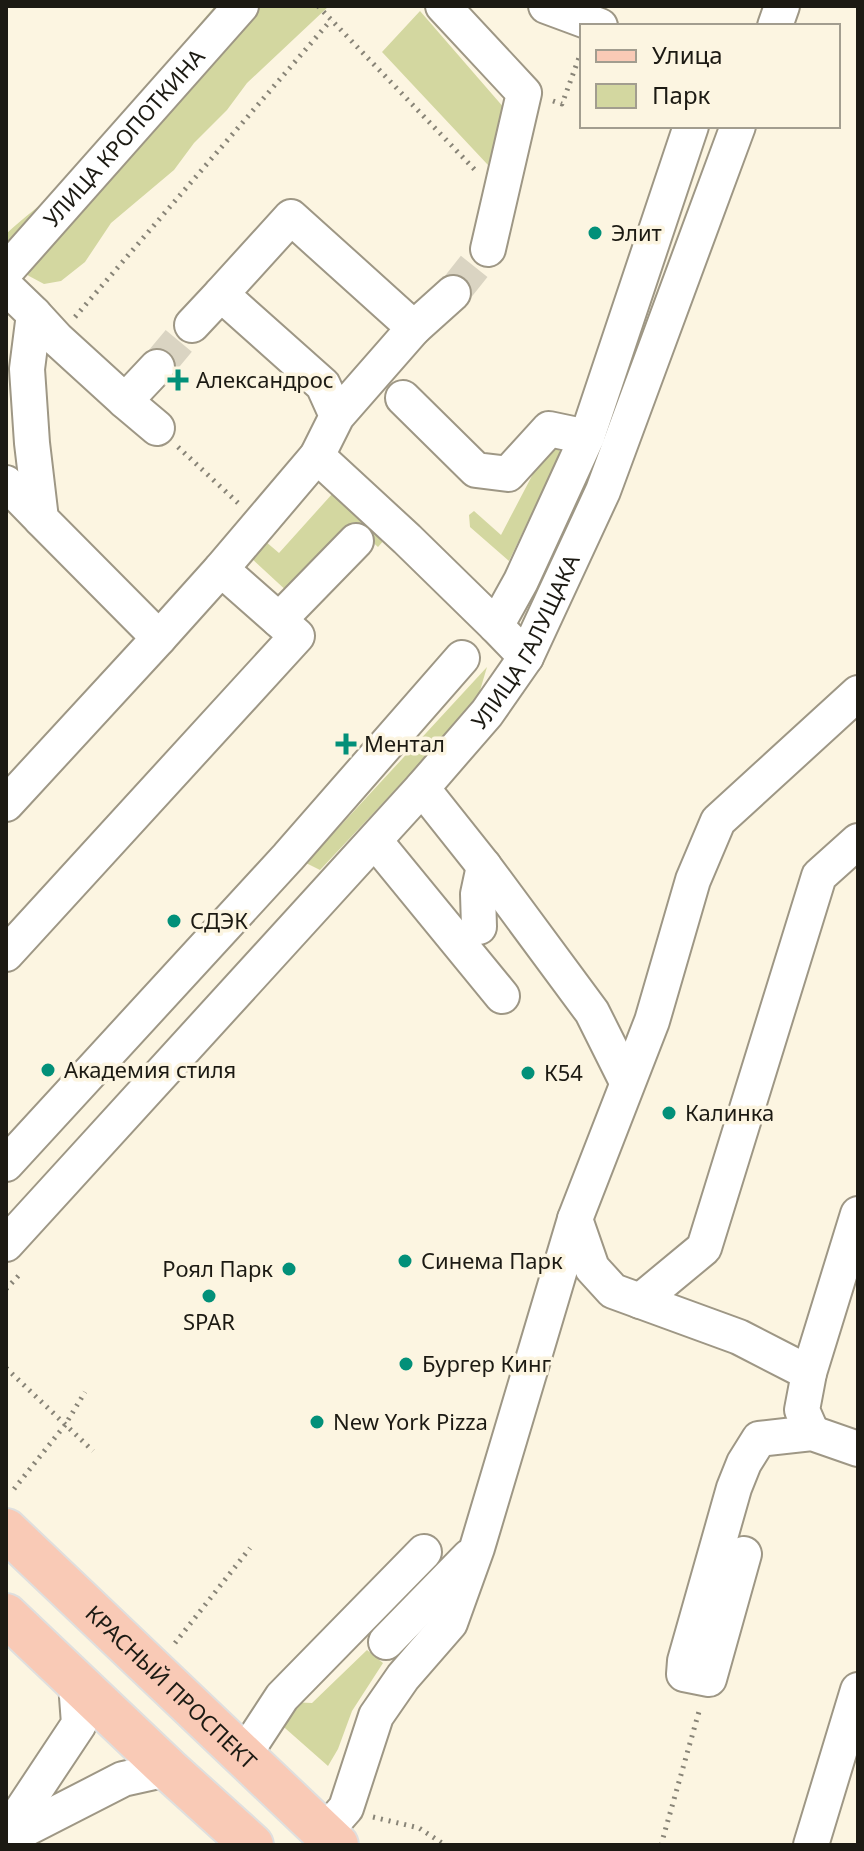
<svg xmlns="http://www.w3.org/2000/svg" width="864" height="1851" viewBox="0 0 864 1851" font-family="'Noto Sans',sans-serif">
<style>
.green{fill:#d3d7a0}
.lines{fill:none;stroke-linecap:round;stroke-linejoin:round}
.minor-tunnel{stroke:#dad4c2;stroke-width:34;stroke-dasharray:34 17;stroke-linecap:butt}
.minor-casing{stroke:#9e9785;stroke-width:38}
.major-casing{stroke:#dfdfde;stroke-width:46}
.path{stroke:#888477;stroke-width:5;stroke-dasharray:2 6;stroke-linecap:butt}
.minor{stroke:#fff;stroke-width:34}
.major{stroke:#f9cab6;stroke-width:42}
.poi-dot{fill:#029079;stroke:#fcf5e1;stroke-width:3}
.labels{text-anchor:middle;stroke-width:7;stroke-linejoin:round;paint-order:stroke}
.street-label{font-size:22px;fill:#1c1a13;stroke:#fcf5e1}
.poi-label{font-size:22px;fill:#1c1a13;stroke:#fcf5e1;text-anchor:start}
</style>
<rect width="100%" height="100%" fill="#fcf5e1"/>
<path class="green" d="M 215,6 L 329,6 L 247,83 L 227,110 L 194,143 L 174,170 L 111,223 L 85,262 L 61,281 L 44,284 L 29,276 L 6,258 L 6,234 C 24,217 44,203 62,185 C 116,128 164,65 215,6 Z
M 420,11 L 505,109 L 488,165 L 382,52 Z
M 547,447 L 559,447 L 560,454 L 509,561 L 470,527 L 469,515 L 474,511 L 501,535 Z
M 333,493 L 385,539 L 378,547 L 354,525 L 290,594 L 250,557 L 265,541 L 279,553 Z
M 487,667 L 476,704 L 320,870 L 306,863 Z
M 367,1650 L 383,1663 L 352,1711 L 338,1749 L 328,1766 L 277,1721 L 291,1702 L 312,1703 Z"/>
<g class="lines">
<path class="minor-tunnel" d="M 453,293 L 488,249
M 157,367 L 192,325"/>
<defs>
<g id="minor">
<path d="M 443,6 L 524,93 L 488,249"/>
<path d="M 546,6 L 600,26"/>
<path d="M 775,26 L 782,6"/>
<path id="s1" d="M 6,271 L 241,6"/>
<path d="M 6,287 L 34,314 L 27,369 L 32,443 L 41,519 L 159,638 L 6,804"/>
<path d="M 34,314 L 57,339 L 125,401 L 157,367"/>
<path d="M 192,325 L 221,294"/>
<path d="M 414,328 L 453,293"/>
<path d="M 403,398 L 476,470 L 508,474 L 549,429 L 587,437"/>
<path d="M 125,401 L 157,428"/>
<path d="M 317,456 L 407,539 L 496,626"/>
<path d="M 6,483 L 41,519"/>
<path d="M 221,569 L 317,456 L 337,416 L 323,385 L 221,294 L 291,217 L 414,328 L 337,416"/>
<path d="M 279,620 L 356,541"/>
<path d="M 526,657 L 496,626 L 521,581 L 587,437 L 691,126"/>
<path d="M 422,788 L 484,866 L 592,1012 L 627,1082"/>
<path d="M 375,841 L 502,996"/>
<path d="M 479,927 L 478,894 L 484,866"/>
<path d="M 6,954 L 297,636 L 221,569 L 159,638"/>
<path d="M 6,1164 L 288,857 L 462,658"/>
<path d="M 575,1219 L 592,1268 L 613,1291 L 739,1337 L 809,1373"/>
<path id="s2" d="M 6,1244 L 422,788 L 487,713 L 526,657 L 603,491 L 738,126"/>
<path d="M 640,1301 L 704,1248 L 819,876 L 858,841"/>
<path d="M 812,1433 L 802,1410 L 809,1373 L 858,1214"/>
<path d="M 744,1554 L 709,1679 L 684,1674 L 685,1661 L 734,1488 L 744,1463 L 759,1439 L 812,1433 L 858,1449"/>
<path d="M 386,1642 L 469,1557"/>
<path d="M 242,1758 L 282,1697 L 424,1552"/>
<path d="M 324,1833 L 346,1808 L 376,1716 L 403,1677 L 450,1623 L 477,1548 L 575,1219 L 652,1021 L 693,880 L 718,821 L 858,693"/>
<path d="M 6,1834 L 79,1724 L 76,1683"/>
<path d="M 6,1839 L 123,1779 L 168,1769"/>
<path d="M 811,1845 L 858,1690"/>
</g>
<g id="major">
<path id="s3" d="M 6,1530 L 337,1845"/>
<path d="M 6,1615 L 168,1769 L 252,1845"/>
</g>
</defs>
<use href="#minor" class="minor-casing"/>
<use href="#major" class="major-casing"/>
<path class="path" d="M 318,6 L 476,171
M 553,101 L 562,104 L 580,55 L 582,56
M 75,317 L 331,20
M 178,447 L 238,503
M 6,1289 L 22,1272
M 6,1368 L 93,1451
M 14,1489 L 65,1425 L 85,1392
M 175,1643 L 250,1548
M 373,1817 L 419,1828 L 445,1845
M 661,1845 L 700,1708"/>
<use href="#minor" class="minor"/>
<use href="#major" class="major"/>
</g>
<g class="poi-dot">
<circle cx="595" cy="233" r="8"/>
<path d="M174 368h8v8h8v8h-8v8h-8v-8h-8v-8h8z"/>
<path d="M342 732h8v8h8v8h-8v8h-8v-8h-8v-8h8z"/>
<circle cx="174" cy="921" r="8"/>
<circle cx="48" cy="1070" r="8"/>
<circle cx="528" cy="1073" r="8"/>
<circle cx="669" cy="1113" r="8"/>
<circle cx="405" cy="1261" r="8"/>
<circle cx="289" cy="1269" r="8"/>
<circle cx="209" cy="1296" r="8"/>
<circle cx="406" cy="1364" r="8"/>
<circle cx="317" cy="1422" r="8"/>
</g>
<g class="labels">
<g class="street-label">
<text dy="8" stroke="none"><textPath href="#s1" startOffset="178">УЛИЦА КРОПОТКИНА</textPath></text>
<text dy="8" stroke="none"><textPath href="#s2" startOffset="798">УЛИЦА ГАЛУЩАКА</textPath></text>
<text dy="8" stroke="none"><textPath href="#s3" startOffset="228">КРАСНЫЙ ПРОСПЕКТ</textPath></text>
</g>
<g class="poi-label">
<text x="611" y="241">Элит</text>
<text x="196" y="388">Александрос</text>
<text x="364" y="752">Ментал</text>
<text x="190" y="929">СДЭК</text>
<text x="64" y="1078">Академия стиля</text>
<text x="544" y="1081">К54</text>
<text x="685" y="1121">Калинка</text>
<text x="421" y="1269">Синема Парк</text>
<text x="273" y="1277" text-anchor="end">Роял Парк</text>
<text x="209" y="1330" text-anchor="middle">SPAR</text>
<text x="422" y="1372">Бургер Кинг</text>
<text x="333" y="1430">New York Pizza</text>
</g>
</g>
<rect width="864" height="1851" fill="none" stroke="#1c1a13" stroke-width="16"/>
<rect x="580" y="24" width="260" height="104" fill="#fcf5e1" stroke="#a29d8f" stroke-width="2"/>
<rect x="596" y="50" width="40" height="12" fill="#f9cab6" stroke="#a29d8f" stroke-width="2"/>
<text x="652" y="64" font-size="24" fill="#1c1a13">Улица</text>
<rect x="596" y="84" width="40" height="24" fill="#d3d7a0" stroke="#a29d8f" stroke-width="2"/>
<text x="652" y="104" font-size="24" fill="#1c1a13">Парк</text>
</svg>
